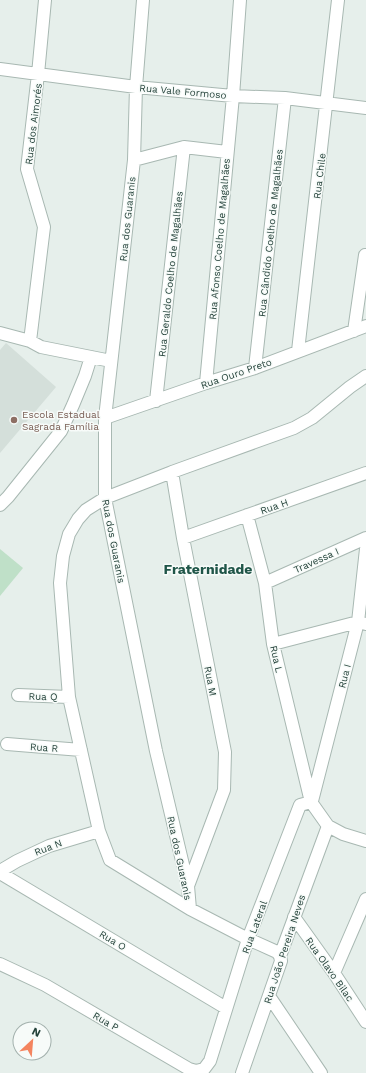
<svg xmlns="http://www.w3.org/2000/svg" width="366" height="1073" viewBox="0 0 366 1073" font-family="'Work Sans',sans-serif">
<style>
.built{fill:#d4dfda}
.green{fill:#bfe0c8}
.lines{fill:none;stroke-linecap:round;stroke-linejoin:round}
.minor-casing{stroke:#a8b8b2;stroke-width:14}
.minor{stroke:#fff;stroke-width:12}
.education-dot{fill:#8d6e63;stroke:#f7fbf9;stroke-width:1.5}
.labels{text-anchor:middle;stroke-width:3;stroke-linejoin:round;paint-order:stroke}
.street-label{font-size:10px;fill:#24423a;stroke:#f7fbf9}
.education-label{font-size:10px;fill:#785e54;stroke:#f7fbf9;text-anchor:start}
.district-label{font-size:14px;font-weight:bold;fill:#1f5548;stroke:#f7fbf9}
</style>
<rect width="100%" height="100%" fill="#e6efeb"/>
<path class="built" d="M 6,343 L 56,387 L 0,453 L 0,350 Z"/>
<path class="green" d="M 0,549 L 23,568 L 0,596 Z"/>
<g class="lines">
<defs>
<path id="minor" d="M 143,0 L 136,87 L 134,160 L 105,418 L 105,498 L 156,751 L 188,886 L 190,909
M 0,69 L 136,87 L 233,96 L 285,98 L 366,108
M 134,160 L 184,147 L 227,152
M 354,331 L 365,255
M 0,333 L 30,341 L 41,347 L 111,361
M 30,341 L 44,227 L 27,169 L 38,74 L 45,0
M 298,351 L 338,0
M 255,368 L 285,98
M 206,383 L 233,96 L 240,0
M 156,401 L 184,147
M 105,418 L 206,383 L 255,368 L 366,326
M 172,472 L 183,538 L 225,752 L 224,790 L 188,886
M 0,505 L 8,497 L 61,431 L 73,405 L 85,376 L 91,357
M 247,515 L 265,583 L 273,644 L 311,802 L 328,826 L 343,834 L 366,841
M 183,538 L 366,473
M 265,583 L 366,538
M 273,644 L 358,622 L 366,624
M 18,695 L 69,697
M 7,744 L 81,750
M 312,801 L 358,622 L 366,549
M 0,871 L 17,861 L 49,846 L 99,831
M 0,873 L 226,1008
M 294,917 L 334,973 L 366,1022
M 280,956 L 277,952 L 248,939 L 190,909 L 110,860 L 99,831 L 69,697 L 60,583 L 63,556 L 69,534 L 78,519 L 86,510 L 105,498 L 172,472 L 294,428 L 312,418 L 350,387 L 366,376
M 0,964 L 45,985 L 189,1069 L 196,1071 L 204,1069 L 210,1061 L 248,939 L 300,805 L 311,802
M 334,973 L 366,899
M 269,996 L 321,1073
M 242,1073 L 281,961 L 280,956 L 328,826"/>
</defs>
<use href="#minor" class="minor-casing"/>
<use href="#minor" class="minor"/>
</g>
<circle class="education-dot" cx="14" cy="420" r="4"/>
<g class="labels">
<g class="street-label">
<text transform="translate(183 91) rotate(5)" y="4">Rua Vale Formoso</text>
<text transform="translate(33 124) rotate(-83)" y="4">Rua dos Aimorés</text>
<text transform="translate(319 176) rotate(-83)" y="4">Rua Chile</text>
<text transform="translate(127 219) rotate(-84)" y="4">Rua dos Guaranis</text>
<text transform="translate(270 233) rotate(-84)" y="4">Rua Cândido Coelho de Magalhães</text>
<text transform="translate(219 239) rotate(-85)" y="4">Rua Afonso Coelho de Magalhães</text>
<text transform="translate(170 274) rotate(-84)" y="4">Rua Geraldo Coelho de Magalhães</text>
<text transform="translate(236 373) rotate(-19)" y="4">Rua Ouro Preto</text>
<text transform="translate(274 506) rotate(-19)" y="4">Rua H</text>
<text transform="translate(114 541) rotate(79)" y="4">Rua dos Guaranis</text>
<text transform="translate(316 560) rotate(-24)" y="4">Travessa I</text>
<text transform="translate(277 659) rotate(77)" y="4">Rua L</text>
<text transform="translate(344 676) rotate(-76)" y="4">Rua I</text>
<text transform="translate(211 681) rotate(79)" y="4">Rua M</text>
<text transform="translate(43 696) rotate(1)" y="4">Rua Q</text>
<text transform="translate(44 747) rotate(4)" y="4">Rua R</text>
<text transform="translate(48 847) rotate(-21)" y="4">Rua N</text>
<text transform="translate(180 858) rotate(78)" y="4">Rua dos Guaranis</text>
<text transform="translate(254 927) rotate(-70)" y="4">Rua Lateral</text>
<text transform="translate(113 940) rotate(31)" y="4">Rua O</text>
<text transform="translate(284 949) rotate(-72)" y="4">Rua João Pereira Neves</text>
<text transform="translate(330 969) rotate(55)" y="4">Rua Olavo Bilac</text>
<text transform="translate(106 1021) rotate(30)" y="4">Rua P</text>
</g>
<g class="education-label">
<text x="22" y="418">Escola Estadual<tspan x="22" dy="12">Sagrada Família</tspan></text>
</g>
<g class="district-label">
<text x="208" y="574">Fraternidade</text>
</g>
</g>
<g transform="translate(32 1041) rotate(26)"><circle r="19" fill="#f7fbf9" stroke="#a3b1ad"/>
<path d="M0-3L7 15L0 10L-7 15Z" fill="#f4845f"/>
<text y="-6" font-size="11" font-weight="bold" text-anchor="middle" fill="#24423a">N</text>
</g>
</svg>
